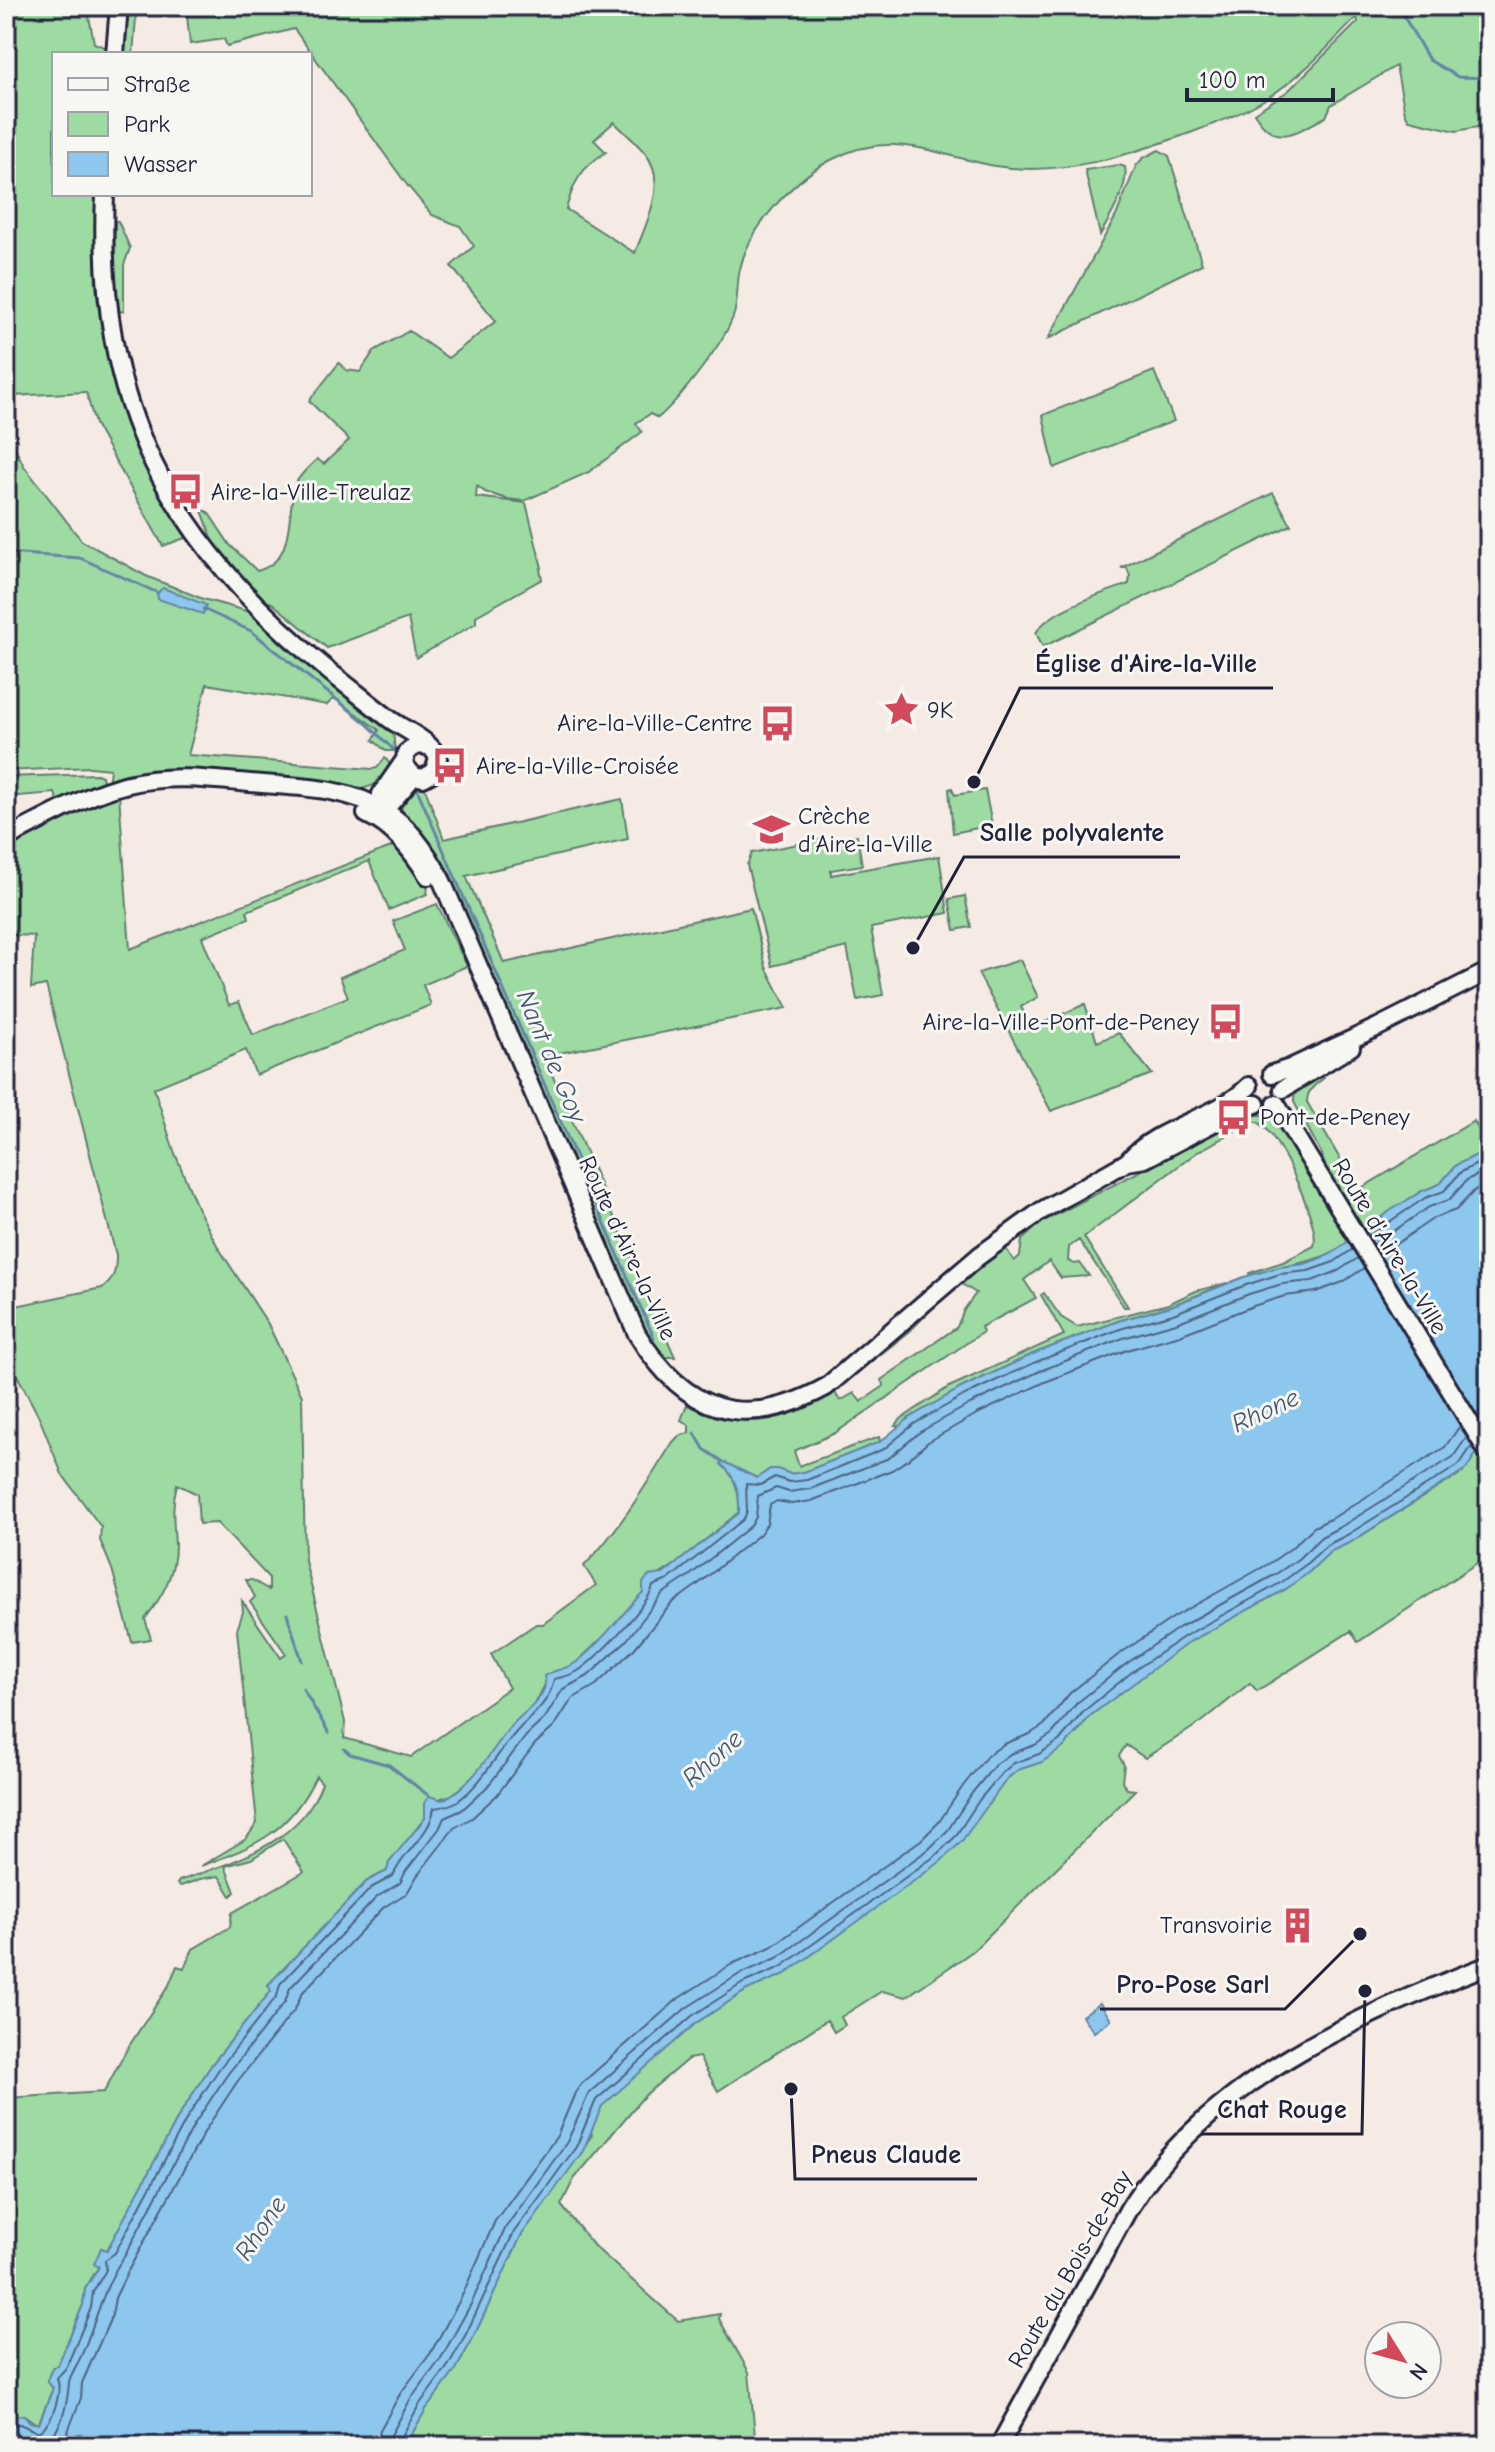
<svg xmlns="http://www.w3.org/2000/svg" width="1495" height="2452" viewBox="0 0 1495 2452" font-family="'Comic Neue',sans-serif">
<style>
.green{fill:#9ddba3;stroke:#607e6f;stroke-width:2;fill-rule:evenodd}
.water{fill:#8ec7ed;stroke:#6385a6;stroke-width:2}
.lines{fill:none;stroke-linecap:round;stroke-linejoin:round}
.shore{stroke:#4d6482;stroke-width:2}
.stream{stroke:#6385a6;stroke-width:3}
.secondary-casing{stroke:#22223b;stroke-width:22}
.secondary{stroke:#f6f6f2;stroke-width:16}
.labels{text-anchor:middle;stroke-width:6;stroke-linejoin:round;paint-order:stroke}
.poi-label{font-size:24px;fill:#22223b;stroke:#f6f6f2;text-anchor:start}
.street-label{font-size:24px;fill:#22223b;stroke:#f6f6f2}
.water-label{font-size:26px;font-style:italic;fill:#425470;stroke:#f6f6f2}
.leader{fill:none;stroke:#22223b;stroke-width:3}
.callout-dot{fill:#22223b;stroke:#f6f6f2;stroke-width:3}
.callout-label{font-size:26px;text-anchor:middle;font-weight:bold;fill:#22223b;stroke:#f6f6f2;stroke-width:6;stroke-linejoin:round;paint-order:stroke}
</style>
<rect width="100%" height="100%" fill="#f6ebe4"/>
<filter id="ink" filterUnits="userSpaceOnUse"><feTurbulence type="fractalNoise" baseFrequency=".0125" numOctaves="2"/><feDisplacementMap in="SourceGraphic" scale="16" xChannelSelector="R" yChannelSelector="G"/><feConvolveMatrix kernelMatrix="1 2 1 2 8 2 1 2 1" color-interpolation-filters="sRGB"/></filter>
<g filter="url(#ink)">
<path class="green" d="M 6,6 L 87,6 L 94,43 L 107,48 L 107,54 L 54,54 L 54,194 L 97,194 C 95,231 93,274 99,311 C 101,327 106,343 110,358 C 126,424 149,481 188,537 L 163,546 L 95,424 L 86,392 L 12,396 L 11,440 L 24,466 L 82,541 L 146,576 L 203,599 L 250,612 L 393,731 L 395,751 L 386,751 L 373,740 L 379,730 L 334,698 L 327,705 L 207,684 L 188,755 L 372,769 L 377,768 L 385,758 L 390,764 C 387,781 371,788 355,790 L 108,785 L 110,769 L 90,767 L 6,771 Z
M 127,6 L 137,6 L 133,54 L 123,54 Z
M 186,6 L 984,6 C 1001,18 1021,14 1039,6 L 1489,6 L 1489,125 L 1456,131 L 1409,120 L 1405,113 L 1396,66 L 1331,105 L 1326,117 C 1295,132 1277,150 1254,113 L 1288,91 L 1358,22 L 1357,17 C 1329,46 1301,77 1267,98 C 1243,113 1217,123 1190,133 C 1129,155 1062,177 995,166 C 934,155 893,128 831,160 C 794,179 749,227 740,269 C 736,284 739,302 733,317 C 723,344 680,399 658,418 L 650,414 L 636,423 L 642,432 L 589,472 L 524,501 L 507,499 L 485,492 L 477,486 L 476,497 L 526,503 L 542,568 L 540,569 L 542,579 L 476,616 L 476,623 L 416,658 L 408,618 L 327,648 L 272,603 C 257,601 219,555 212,539 C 208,529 206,519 201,509 L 208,512 L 230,545 L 257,571 C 297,560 285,515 296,483 C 300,474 310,466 317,459 L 324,464 L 349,440 L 309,401 L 339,363 L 346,370 L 360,372 L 374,351 L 409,331 L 448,358 L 496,321 L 451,266 L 474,246 L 460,226 L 432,215 L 407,185 L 294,29 L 227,46 L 224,39 L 190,44 ZM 614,122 C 624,132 636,142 645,153 C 669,182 646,223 635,253 L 566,209 C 574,181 581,168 606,152 L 594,140 Z
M 1159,150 L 1169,156 L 1202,264 L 1048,339 L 1116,216 L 1136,166 L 1143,158 Z
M 1119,165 L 1125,167 C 1129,188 1110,217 1100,235 L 1085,170 Z
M 115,221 L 118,221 L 130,248 L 124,265 L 124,311 L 117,312 L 114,270 Z
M 1154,371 L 1174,421 L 1054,468 L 1043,415 Z
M 1273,493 L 1291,525 L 1043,647 L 1036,633 C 1048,610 1104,593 1129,584 L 1130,576 L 1127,568 L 1121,568 Z
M 97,774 L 102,776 L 104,786 L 59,805 L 55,793 L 6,797 L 6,777 Z
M 424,786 L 444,839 L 622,799 L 628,839 L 466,876 L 504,963 L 751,908 L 766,967 L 787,1008 L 544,1056 L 675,1357 L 660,1357 L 643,1332 L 402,811 L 401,802 L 412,788 Z
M 952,788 L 955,795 L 985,790 L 992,825 L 953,833 L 949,789 Z
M 119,794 L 130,949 L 396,845 L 428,886 L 427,894 L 389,910 L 369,861 L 247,911 L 249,918 L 202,937 L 229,1005 L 239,1002 L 253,1035 L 348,997 L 340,977 L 405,950 L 393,921 L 437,904 L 467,966 L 423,985 L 431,1005 L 256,1075 L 246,1050 L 154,1088 L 174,1151 L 197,1207 L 218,1247 L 268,1324 L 302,1396 L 305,1561 L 345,1722 L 344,1738 L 411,1757 L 509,1688 L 491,1654 L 536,1624 L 543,1624 L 596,1585 L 584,1566 C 620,1529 645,1486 673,1442 L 679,1436 L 689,1433 L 689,1425 L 681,1420 L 687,1405 C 709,1413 730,1421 753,1421 C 820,1420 881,1350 928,1309 L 930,1311 L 909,1332 L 834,1391 L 840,1401 L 854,1393 L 861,1402 L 884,1386 L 881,1380 L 957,1327 L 964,1310 L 976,1293 L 960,1283 L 1005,1247 L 1014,1261 L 1020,1256 L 1022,1240 L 1042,1222 L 1248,1115 L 1267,1115 L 1279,1125 L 1350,1242 C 1316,1265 1288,1264 1250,1275 L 1249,1273 L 1283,1262 L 1314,1246 C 1321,1226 1280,1138 1263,1126 C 1257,1121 1258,1122 1251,1122 L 1196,1153 L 1084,1237 L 1128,1307 L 1124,1307 L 1079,1240 L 1069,1247 L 1068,1261 L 1074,1264 L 1080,1263 L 1089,1276 L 1061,1278 L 1049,1261 L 1024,1280 L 1036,1298 L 981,1327 L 983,1332 L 835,1433 L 794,1451 L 799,1466 L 879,1437 L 880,1442 L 804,1472 L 790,1474 L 777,1469 L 770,1469 L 757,1478 L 721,1464 C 736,1476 740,1493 739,1512 L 679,1562 L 656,1577 L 614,1627 L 577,1662 L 545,1685 L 531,1708 L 513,1724 L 476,1774 L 452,1795 L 425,1803 L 425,1818 L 389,1863 L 387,1871 L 367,1881 L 268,1985 L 272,1990 L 212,2064 L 180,2114 L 107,2251 L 102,2248 L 99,2266 L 85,2289 L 83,2305 L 58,2365 L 52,2368 L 47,2381 L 53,2388 L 38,2425 L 24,2415 L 6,2417 L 6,2098 L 104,2092 L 127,2049 L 169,1985 L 177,1966 L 184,1968 L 193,1949 L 230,1927 L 232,1913 L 304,1872 L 283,1839 L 251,1859 L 225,1866 L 235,1892 L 231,1896 L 219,1876 L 200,1879 L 181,1886 L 177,1884 L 179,1881 C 235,1861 300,1844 322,1783 L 316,1776 C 289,1833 257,1845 201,1866 L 246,1839 L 257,1823 L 237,1630 L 243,1612 L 242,1601 L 281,1658 L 286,1654 L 250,1602 L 255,1597 L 246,1580 L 252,1580 L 269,1590 L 269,1578 L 217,1523 L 199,1524 L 197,1494 L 177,1484 C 171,1507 174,1523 175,1546 C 175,1575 162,1597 145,1619 L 151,1639 L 132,1642 L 112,1569 L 100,1540 L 101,1527 L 62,1474 L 39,1417 L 6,1354 L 6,1308 L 102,1288 C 115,1281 116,1268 116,1255 L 46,985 L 31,988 L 34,936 L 13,935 L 9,991 L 6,992 L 6,847 L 92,803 Z
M 857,835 L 862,865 L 831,870 L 831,875 L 939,856 L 948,913 L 871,928 L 883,995 L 857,1000 L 847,947 L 772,966 L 747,865 L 752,853 L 824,839 L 825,843 Z
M 965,896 L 971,927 L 955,930 L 949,899 Z
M 1020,960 L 1038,997 L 1021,1007 L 1032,1028 L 1085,1004 L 1097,1042 L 1119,1033 L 1152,1074 L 1051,1111 L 978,973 Z
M 1320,1073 L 1324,1078 C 1315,1085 1307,1090 1307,1102 L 1358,1190 L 1474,1121 L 1489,1149 L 1456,1165 L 1440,1184 L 1422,1191 L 1362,1231 L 1327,1171 L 1320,1151 L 1294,1102 C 1293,1086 1308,1081 1320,1073 Z
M 1227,1283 L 1171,1306 L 1118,1321 L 1033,1354 L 961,1388 L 909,1418 L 901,1426 L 895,1426 L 901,1419 L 949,1387 L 1064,1335 L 1041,1295 L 1044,1293 L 1061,1317 L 1077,1327 L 1168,1304 L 1196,1291 Z
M 1478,1451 L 1489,1468 L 1489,1555 L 1358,1642 L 1351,1631 L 1257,1691 L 1250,1683 L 1203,1721 L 1145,1758 L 1126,1745 L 1119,1756 L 1124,1765 L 1122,1781 L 1127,1789 L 1135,1790 L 973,1951 L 906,1997 L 882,1991 L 841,2017 L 845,2025 L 834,2032 L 827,2020 L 718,2091 L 699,2057 L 688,2059 L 644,2096 L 574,2179 L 561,2205 L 594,2246 L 678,2321 L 720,2314 L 719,2319 L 749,2372 L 756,2446 L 405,2446 L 426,2409 L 455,2371 L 473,2338 L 521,2236 L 592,2135 L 587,2118 L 696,2023 L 747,1990 L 785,1974 L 948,1811 L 1077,1733 L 1090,1716 L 1137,1678 L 1189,1642 L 1286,1589 L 1309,1572 L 1331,1551 L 1351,1542 L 1463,1472 Z"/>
<path class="water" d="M 163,588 L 206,605 L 203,614 L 158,599 L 157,593 Z
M 1489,1149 L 1489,1441 L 1478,1451 L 1466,1469 L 1351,1542 L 1331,1551 L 1309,1572 L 1286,1589 L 1189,1642 L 1090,1716 L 1064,1747 L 1042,1762 L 1018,1770 L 1007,1779 L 961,1842 L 940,1862 L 785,1974 L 747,1990 L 696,2023 L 602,2106 L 583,2151 L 521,2236 L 473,2338 L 455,2371 L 426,2409 L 405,2446 L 6,2446 L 6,2417 L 24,2415 L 30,2422 L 39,2424 L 53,2388 L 47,2381 L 52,2368 L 58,2365 L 83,2305 L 85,2289 L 99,2267 L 94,2264 L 101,2248 L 107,2250 L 180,2114 L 212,2064 L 271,1991 L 268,1985 L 367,1881 L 387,1871 L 389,1863 L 425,1818 L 425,1803 L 429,1796 L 442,1800 C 474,1785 490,1752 511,1726 C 521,1714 538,1705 544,1689 C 546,1683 545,1682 544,1676 C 555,1669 567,1670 578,1661 C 603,1641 621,1615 643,1592 L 643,1583 L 648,1576 L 663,1574 L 739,1513 C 740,1493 736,1476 721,1464 L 722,1461 L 757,1478 L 770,1469 L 778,1469 L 790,1474 L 804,1472 L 880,1442 L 909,1418 L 961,1388 L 1033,1354 L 1118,1321 L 1171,1306 L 1244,1277 L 1279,1267 L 1305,1264 L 1331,1254 L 1388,1212 L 1422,1191 L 1440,1184 L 1456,1165 Z
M 1100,2003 L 1111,2020 L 1094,2032 L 1082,2016 Z"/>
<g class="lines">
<path class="shore" d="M 1368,1236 L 1425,1198 L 1444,1191 L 1461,1172 L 1489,1158
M 1373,1245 L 1429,1207 L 1449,1200 L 1467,1180 L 1489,1169
M 1380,1255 L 1434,1218 L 1456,1210 L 1475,1190 L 1489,1183
M 6,2425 L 20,2424 L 37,2432 C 53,2426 62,2392 57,2378 L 66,2368 L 91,2308 L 93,2292 L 106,2270 L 105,2260 L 115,2253 L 187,2118 L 219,2069 L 277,1996 L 280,1984 L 371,1888 L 393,1876 C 404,1849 430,1837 434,1808 C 442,1807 450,1806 458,1801 C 484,1782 497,1752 519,1729 C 534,1713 550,1702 554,1679 C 563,1677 570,1676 578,1671 C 596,1659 649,1605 653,1586 L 668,1580 L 744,1519 L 747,1512 L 746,1484 L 760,1485 L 775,1477 L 790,1482 L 807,1480 L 884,1449 L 914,1424 L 965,1395 L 1036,1362 L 1120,1329 L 1173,1314 L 1246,1285 L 1280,1274 L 1308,1271 L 1334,1262 L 1353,1249
M 6,2435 C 20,2434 34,2447 48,2439 C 63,2430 68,2398 69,2382 C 70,2375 79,2362 82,2354 C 95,2324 105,2282 124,2257 L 195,2123 L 227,2075 L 285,2002 L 290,1988 L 377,1897 L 400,1883 L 406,1871 L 439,1829 L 444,1818 L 462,1810 L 488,1786 L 526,1736 L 545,1718 L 563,1689 L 588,1676 L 626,1641 L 662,1594 L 689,1576 L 751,1526 L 756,1517 L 758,1496 L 776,1488 L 789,1492 L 810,1489 L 889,1458 L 920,1432 L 970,1404 L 1040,1371 L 1123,1338 L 1176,1323 L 1249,1294 L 1282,1284 L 1312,1281 L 1338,1271 L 1358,1258
M 59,2446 L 67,2434 L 81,2398 L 82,2383 L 112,2315 L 115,2298 L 128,2271 L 206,2129 L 237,2082 L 295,2009 L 302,1993 L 384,1907 L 407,1893 L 417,1876 L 454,1828 L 472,1818 L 497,1795 L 535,1744 L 554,1727 L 572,1699 L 596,1685 L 634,1649 L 672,1603 L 697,1585 L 760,1534 L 767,1524 L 770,1505 L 777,1501 L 792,1504 L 811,1501 L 892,1470 L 909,1459 L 928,1442 L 975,1415 L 1045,1382 L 1127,1350 L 1180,1335 L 1253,1306 L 1285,1296 L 1316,1292 L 1343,1282 L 1364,1268
M 377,2446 L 380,2430 L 400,2394 L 430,2354 L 461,2298 L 495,2221 L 557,2136 L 575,2093 L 582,2083 L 679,1998 L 732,1964 L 771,1947 L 921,1840 L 939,1822 L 963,1786 L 987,1756 L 1004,1744 L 1030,1734 L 1044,1725 L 1070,1693 L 1118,1655 L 1174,1617 L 1270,1563 L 1290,1549 L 1314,1527 L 1336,1516 L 1445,1447 L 1460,1426
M 389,2446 L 391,2435 L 410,2400 L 440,2360 L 471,2304 L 506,2227 L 567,2142 L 589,2093 L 686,2008 L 738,1975 L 777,1958 L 929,1849 L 948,1830 L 972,1793 L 995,1765 L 1010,1754 L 1035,1745 L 1052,1734 L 1077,1703 L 1126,1664 L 1180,1627 L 1276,1574 L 1298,1559 L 1321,1537 L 1342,1526 L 1453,1457 L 1467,1437
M 399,2446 L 400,2440 L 419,2405 L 448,2366 L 466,2334 L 514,2232 L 576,2147 L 596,2100 L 692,2016 L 743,1983 L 781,1967 L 935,1856 L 955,1837 L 980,1799 L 1002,1773 L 1014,1763 L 1039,1754 L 1059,1741 L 1084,1711 L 1132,1672 L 1185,1636 L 1282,1582 L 1304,1566 L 1327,1545 L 1347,1535 L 1459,1465 L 1472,1446"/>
<path class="stream" d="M 1398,6 L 1429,60 L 1458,77 L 1489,78
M 6,553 L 80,558 L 158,593
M 203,609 L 251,631 L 366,723 L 395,751
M 417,789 L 654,1338
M 695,1433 L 704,1449 L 722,1461
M 287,1614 L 302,1661
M 303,1689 L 329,1733
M 344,1749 L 350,1754 L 389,1765 L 429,1796
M 636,2446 L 715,2435 L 733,2446"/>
<defs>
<path id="secondary" d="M 115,54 L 119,6
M 105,194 C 96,407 168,539 330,672 C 349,687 368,702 387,717 C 403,730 429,738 438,758 L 434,772 L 423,778 L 414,776 L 404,765 L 406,753 L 416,745 L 428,746
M 383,809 L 381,794 L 404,761
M 366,814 C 393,826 412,851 428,876
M 378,818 L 414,776
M 6,838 C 45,819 86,794 128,784 C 168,774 209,779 250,783 C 294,787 346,786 385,811 C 411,827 429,855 442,881 L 637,1334 C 685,1413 744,1432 826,1387 L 979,1256 L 1041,1211 L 1127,1162 L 1145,1159 L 1238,1110 L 1256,1104
M 1272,1074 L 1290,1068 L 1378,1027 L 1489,971
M 1283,1089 L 1351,1047
M 1276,1104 L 1489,1454
M 1127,1162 C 1158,1125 1215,1120 1249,1086
M 999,2446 L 1128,2210 C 1206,2083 1355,2016 1489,1965"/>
</defs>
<use href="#secondary" class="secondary-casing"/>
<use href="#secondary" class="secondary"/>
</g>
</g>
<defs>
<symbol id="bus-bare" viewBox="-9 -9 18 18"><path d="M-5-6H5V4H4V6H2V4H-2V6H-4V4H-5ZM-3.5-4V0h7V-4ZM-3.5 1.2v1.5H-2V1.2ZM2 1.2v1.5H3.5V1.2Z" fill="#d1495b" stroke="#f6f6f2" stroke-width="2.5" paint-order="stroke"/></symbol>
<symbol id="sight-bare" viewBox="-9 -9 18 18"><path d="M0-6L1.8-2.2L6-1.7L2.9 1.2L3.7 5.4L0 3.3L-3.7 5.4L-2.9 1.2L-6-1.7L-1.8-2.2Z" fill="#d1495b" stroke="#f6f6f2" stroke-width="2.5" paint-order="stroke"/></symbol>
<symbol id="school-bare" viewBox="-9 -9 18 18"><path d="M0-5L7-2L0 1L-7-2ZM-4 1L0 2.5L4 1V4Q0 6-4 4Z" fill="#d1495b" stroke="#f6f6f2" stroke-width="2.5" paint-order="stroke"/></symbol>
<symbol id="building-bare" viewBox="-9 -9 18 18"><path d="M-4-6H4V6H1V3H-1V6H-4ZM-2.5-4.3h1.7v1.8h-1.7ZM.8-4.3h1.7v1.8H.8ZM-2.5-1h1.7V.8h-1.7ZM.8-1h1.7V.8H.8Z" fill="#d1495b" stroke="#f6f6f2" stroke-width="2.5" paint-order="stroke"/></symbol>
</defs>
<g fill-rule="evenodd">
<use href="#bus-bare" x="160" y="466" width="51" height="51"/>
<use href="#sight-bare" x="876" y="684" width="51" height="51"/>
<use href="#bus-bare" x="752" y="698" width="51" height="51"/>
<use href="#bus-bare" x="424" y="740" width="51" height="51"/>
<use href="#school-bare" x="746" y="804" width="51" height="51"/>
<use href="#bus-bare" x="1200" y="996" width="51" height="51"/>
<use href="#bus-bare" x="1208" y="1092" width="51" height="51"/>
<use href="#building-bare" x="1272" y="1900" width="51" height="51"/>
</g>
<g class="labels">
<g class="poi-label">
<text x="211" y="500">Aire-la-Ville-Treulaz</text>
<text x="927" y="718">9K</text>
<text x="752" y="731" text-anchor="end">Aire-la-Ville-Centre</text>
<text x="476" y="774">Aire-la-Ville-Croisée</text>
<text x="798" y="824">Crèche<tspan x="798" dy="28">d'Aire-la-Ville</tspan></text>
<text x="1199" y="1030" text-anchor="end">Aire-la-Ville-Pont-de-Peney</text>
<text x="1260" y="1125">Pont-de-Peney</text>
<text x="1272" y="1933" text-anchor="end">Transvoirie</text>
</g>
<g class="street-label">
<text transform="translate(1390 1246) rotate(59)" y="8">Route d'Aire-la-Ville</text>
<text transform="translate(628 1248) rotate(65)" y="8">Route d'Aire-la-Ville</text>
<text transform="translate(1070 2269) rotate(-60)" y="8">Route du Bois-de-Bay</text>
</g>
<g class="water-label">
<text transform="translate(552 1056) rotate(67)" y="9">Nant de Goy</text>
<text transform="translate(1265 1410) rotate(-25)" y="9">Rhone</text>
<text transform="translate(712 1758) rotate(-42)" y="9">Rhone</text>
<text transform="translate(260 2228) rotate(-56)" y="9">Rhone</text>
</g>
</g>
<path class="leader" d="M974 782L1020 688H1273M913 948L964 857H1180M1360 1934L1285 2009H1100M1365 1991L1362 2134H1201M791 2089L795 2179H977"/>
<g class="callout-dot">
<circle cx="974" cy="782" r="8"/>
<circle cx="913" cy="948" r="8"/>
<circle cx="1360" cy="1934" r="8"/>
<circle cx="1365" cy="1991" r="8"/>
<circle cx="791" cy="2089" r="8"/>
</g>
<g class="callout-label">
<text x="1146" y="672">Église d'Aire-la-Ville</text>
<text x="1072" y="841">Salle polyvalente</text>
<text x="1193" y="1993">Pro-Pose Sarl</text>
<text x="1282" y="2118">Chat Rouge</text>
<text x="886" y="2163">Pneus Claude</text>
</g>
<rect width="1495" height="2452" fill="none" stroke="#f6f6f2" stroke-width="32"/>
<rect x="16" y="16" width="1463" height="2420" fill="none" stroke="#22223b" stroke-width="3" filter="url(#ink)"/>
<rect x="52" y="52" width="260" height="144" fill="#f6f6f2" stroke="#a1a1a9" stroke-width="2"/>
<rect x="68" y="78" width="40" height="12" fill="#f6f6f2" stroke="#a1a1a9" stroke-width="2"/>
<text x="124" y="92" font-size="24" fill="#22223b">Straße</text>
<rect x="68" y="112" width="40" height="24" fill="#9ddba3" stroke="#a1a1a9" stroke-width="2"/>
<text x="124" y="132" font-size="24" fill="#22223b">Park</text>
<rect x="68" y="152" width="40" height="24" fill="#8ec7ed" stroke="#a1a1a9" stroke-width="2"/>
<text x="124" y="172" font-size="24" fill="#22223b">Wasser</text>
<g transform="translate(1403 2360) rotate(127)"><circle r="38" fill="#f6f6f2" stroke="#a1a1a9" stroke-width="2"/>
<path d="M0-6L14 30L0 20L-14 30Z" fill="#d1495b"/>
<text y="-12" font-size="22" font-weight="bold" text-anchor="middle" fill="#22223b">N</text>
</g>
<path d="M1187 88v12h146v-12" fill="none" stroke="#22223b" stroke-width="4"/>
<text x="1199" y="88" font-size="24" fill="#22223b" stroke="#f6f6f2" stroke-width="6" paint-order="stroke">100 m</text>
</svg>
